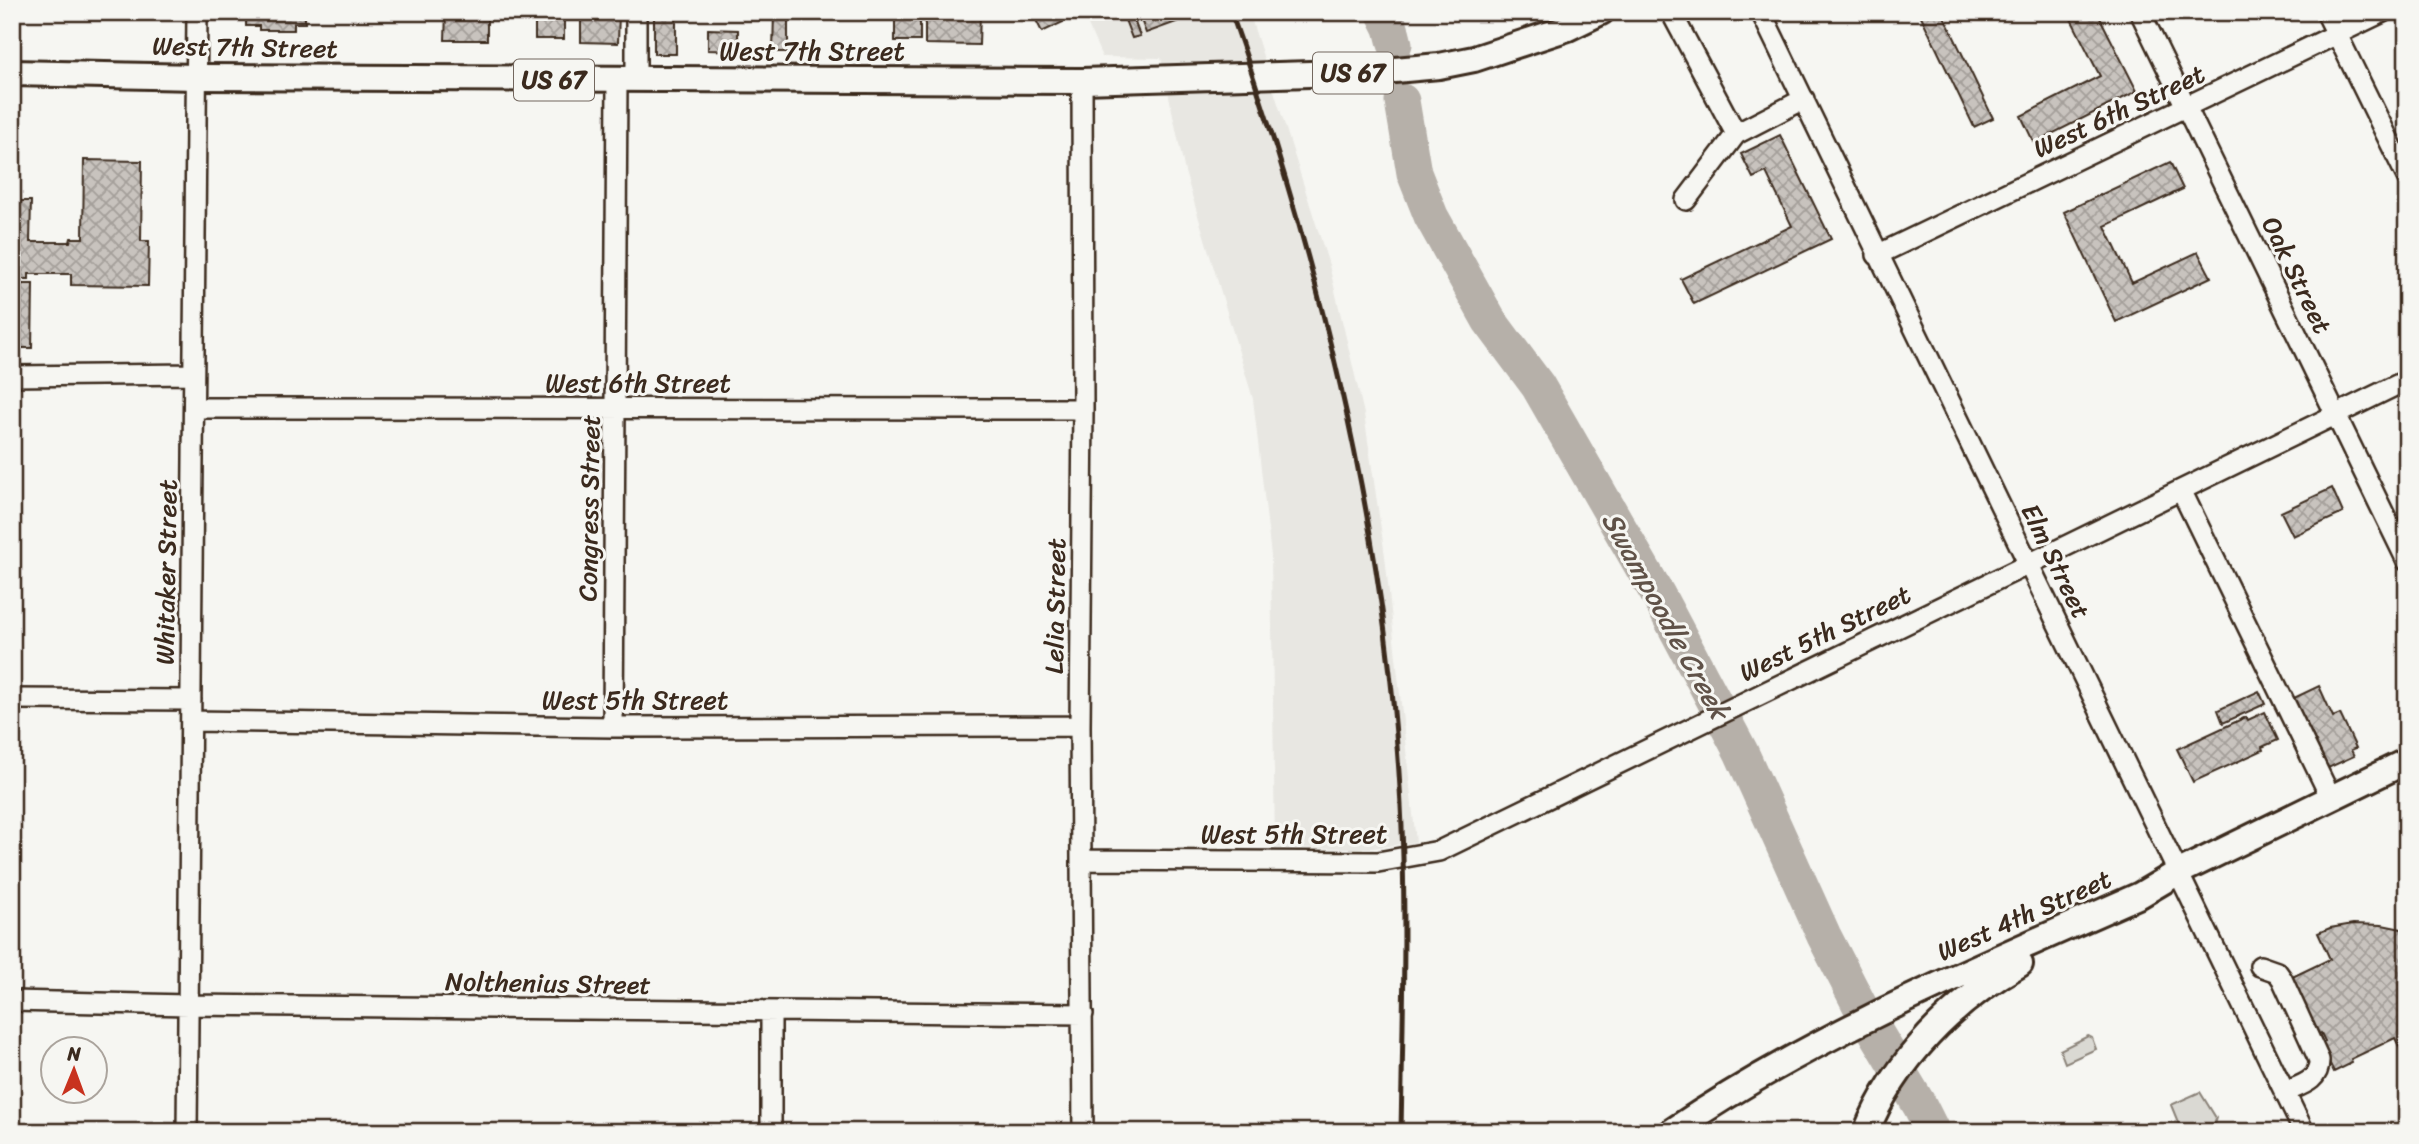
<svg xmlns="http://www.w3.org/2000/svg" width="2419" height="1144" viewBox="0 0 2419 1144" font-family="Sriracha,sans-serif">
<style>
.built{fill:#e8e7e2}
.green{fill:#dad9d3;stroke:#8a8278;stroke-width:2}
.lines{fill:none;stroke-linecap:round;stroke-linejoin:round}
.river{stroke:#b6b0a9;stroke-width:35}
.building{fill:url(#building-cross-hatch);stroke:#3b2a1e;stroke-width:2}
.minor-casing{stroke:#3b2a1e;stroke-width:24}
.major-casing{stroke:#3b2a1e;stroke-width:30}
.minor{stroke:#f6f6f2;stroke-width:19}
.major{stroke:#f6f6f2;stroke-width:24}
.rail{stroke:#3b2a1e;stroke-width:5}
.labels{text-anchor:middle;stroke-width:6;stroke-linejoin:round;paint-order:stroke}
.shield{fill:#f6f6f2;stroke:#73675e;stroke-width:2}
.shield-label{font-size:24px;font-weight:bold;fill:#3b2a1e}
.street-label{font-size:26px;fill:#3b2a1e;stroke:#f6f6f2}
.water-label{font-size:28px;font-style:italic;fill:#605248;stroke:#f6f6f2}
</style>
<defs>
<pattern id="building-cross-hatch" width="8" height="8" patternUnits="userSpaceOnUse" patternTransform="scale(1.75)"><rect width="8" height="8" fill="#c8c3be"/><path d="M0 0l8 8M0 8l8-8" fill="none" stroke="#a49f9a"/></pattern>
</defs>
<rect width="100%" height="100%" fill="#f6f6f2"/>
<filter id="ink" filterUnits="userSpaceOnUse"><feTurbulence type="fractalNoise" baseFrequency=".0143" numOctaves="2"/><feDisplacementMap in="SourceGraphic" scale="14" xChannelSelector="R" yChannelSelector="G"/><feConvolveMatrix kernelMatrix="1 2 1 2 8 2 1 2 1" color-interpolation-filters="sRGB"/></filter>
<g filter="url(#ink)">
<path class="built" d="M 1082,12 L 1249,12 L 1329,265 L 1364,414 L 1385,556 L 1416,842 L 1373,848 L 1275,848 L 1271,556 L 1253,399 L 1185,172 L 1161,58 L 1102,57 Z"/>
<path class="green" d="M 2088,1036 L 2092,1038 L 2096,1049 L 2065,1063 L 2060,1050 Z
M 2200,1092 L 2216,1118 L 2214,1124 L 2201,1132 L 2182,1132 L 2171,1105 Z"/>
<g class="lines">
<path class="river" d="M 1383,12 L 1391,28 L 1395,44
M 1402,101 L 1414,173 L 1431,216 L 1489,320 L 1538,386 L 1658,595 L 1741,752 L 1824,936 L 1859,1004 L 1920,1106 L 1933,1132"/>
</g>
<path class="building" d="M 246,12 L 305,12 L 305,23 L 294,23 L 294,30 L 259,30 L 259,26 L 246,26 Z
M 446,12 L 487,12 L 487,40 L 445,40 Z
M 535,12 L 570,12 L 570,17 L 564,17 L 564,39 L 535,39 Z
M 581,12 L 619,12 L 618,43 L 581,42 Z
M 654,12 L 676,12 L 676,54 L 654,54 Z
M 774,12 L 788,12 L 788,52 L 773,52 Z
M 895,12 L 920,12 L 920,41 L 895,41 Z
M 925,12 L 980,12 L 979,45 L 925,44 Z
M 1032,12 L 1059,12 L 1063,22 L 1042,32 Z
M 1122,12 L 1131,12 L 1140,36 L 1132,38 Z
M 1138,12 L 1179,12 L 1182,20 L 1146,33 Z
M 1919,12 L 1942,12 L 1993,118 L 1974,127 Z
M 2080,12 L 2097,12 L 2137,91 L 2034,143 L 2021,116 L 2100,76 L 2070,17 Z
M 708,29 L 738,30 L 738,51 L 708,50 Z
M 1780,135 L 1831,239 L 1694,304 L 1681,279 L 1792,226 L 1766,172 L 1753,178 L 1741,154 Z
M 84,160 L 142,161 L 141,241 L 149,241 L 148,286 L 71,285 L 71,274 L 29,274 L 29,279 L 12,279 L 12,201 L 31,201 L 30,242 L 70,242 L 71,238 L 83,238 Z
M 2170,162 L 2183,189 L 2105,226 L 2132,283 L 2198,252 L 2211,277 L 2116,322 L 2064,212 Z
M 12,284 L 33,284 L 32,348 L 12,348 Z
M 2332,488 L 2343,513 L 2293,536 L 2281,512 Z
M 2319,686 L 2333,717 L 2340,714 L 2356,748 L 2351,750 L 2354,756 L 2328,768 L 2294,698 Z
M 2259,691 L 2265,704 L 2223,723 L 2218,710 Z
M 2265,712 L 2278,740 L 2262,747 L 2263,750 L 2193,782 L 2177,749 L 2246,717 L 2248,720 Z
M 2353,924 L 2382,925 L 2407,930 L 2407,1063 L 2395,1038 L 2351,1059 L 2352,1063 L 2334,1072 L 2320,1044 L 2325,1041 L 2321,1033 L 2313,1037 L 2286,980 L 2330,959 L 2318,933 L 2330,928 Z"/>
<g class="lines">
<defs>
<path id="minor" d="M 636,12 L 636,80
M 1671,12 L 1736,134 L 1804,99
M 1761,12 L 2304,1132
M 2140,12 L 2407,561
M 2326,12 L 2407,177
M 1082,81 L 1083,409 L 1080,726 L 1083,1132
M 1686,200 L 1736,134
M 1877,255 L 2383,12
M 12,376 L 193,374
M 194,408 L 1083,409
M 2181,490 L 2331,798
M 12,699 L 191,700
M 191,721 L 613,727 L 1080,726
M 613,727 L 617,80
M 1081,860 L 1378,862 L 1439,851 L 2407,380
M 2260,966 L 2277,972 L 2282,979 L 2319,1060 C 2320,1081 2301,1085 2285,1092
M 12,1001 L 188,1005 L 1083,1014
M 187,1132 L 197,12
M 771,1132 L 771,1012"/>
<path id="major" d="M 12,73 L 197,77 L 1082,81 L 1373,72 L 1439,66 L 1474,59 L 1568,28 L 1601,12
M 1671,1132 C 1816,1033 1980,966 2140,895 L 2177,873 L 2407,761
M 1866,1132 C 1895,1060 1953,1002 2020,964"/>
</defs>
<use href="#minor" class="minor-casing"/>
<use href="#major" class="major-casing"/>
<use href="#minor" class="minor"/>
<use href="#major" class="major"/>
<path class="rail" d="M 1231,12 C 1319,262 1384,523 1400,788 C 1407,902 1403,1017 1401,1132"/>
</g>
</g>
<g class="labels">
<g class="shield">
<rect x="1313" y="52.5" width="80" height="41" rx="5"/>
<rect x="514" y="59.5" width="80" height="41" rx="5"/>
</g>
<g class="shield-label">
<text x="1353" y="81">US 67</text>
<text x="554" y="88">US 67</text>
</g>
<g class="street-label">
<text transform="translate(245 47) rotate(1)" y="9">West 7th Street</text>
<text x="812" y="60">West 7th Street</text>
<text transform="translate(2119 111) rotate(-25)" y="9">West 6th Street</text>
<text transform="translate(2297 275) rotate(64)" y="9">Oak Street</text>
<text x="638" y="392">West 6th Street</text>
<text transform="translate(589 508) rotate(-89)" y="9">Congress Street</text>
<text transform="translate(2056 561) rotate(64)" y="9">Elm Street</text>
<text transform="translate(166 572) rotate(-89)" y="9">Whitaker Street</text>
<text transform="translate(1055 606) rotate(-89)" y="9">Lelia Street</text>
<text transform="translate(1825 633) rotate(-26)" y="9">West 5th Street</text>
<text x="635" y="709">West 5th Street</text>
<text x="1294" y="843">West 5th Street</text>
<text transform="translate(2024 915) rotate(-24)" y="9">West 4th Street</text>
<text transform="translate(548 983) rotate(1)" y="9">Nolthenius Street</text>
</g>
<g class="water-label">
<text transform="translate(1666 615) rotate(61)" y="10">Swampoodle Creek</text>
</g>
</g>
<rect width="2419" height="1144" fill="none" stroke="#f6f6f2" stroke-width="42"/>
<rect x="21" y="21" width="2377" height="1102" fill="none" stroke="#3b2a1e" stroke-width="2.5" filter="url(#ink)"/>
<g transform="translate(74 1070) rotate(1)"><circle r="33" fill="#f6f6f2" stroke="#aba49d" stroke-width="2"/>
<path d="M0-5L12 26L0 18L-12 26Z" fill="#c8321e"/>
<text y="-10" font-size="19" font-weight="bold" text-anchor="middle" fill="#3b2a1e">N</text>
</g>
</svg>
